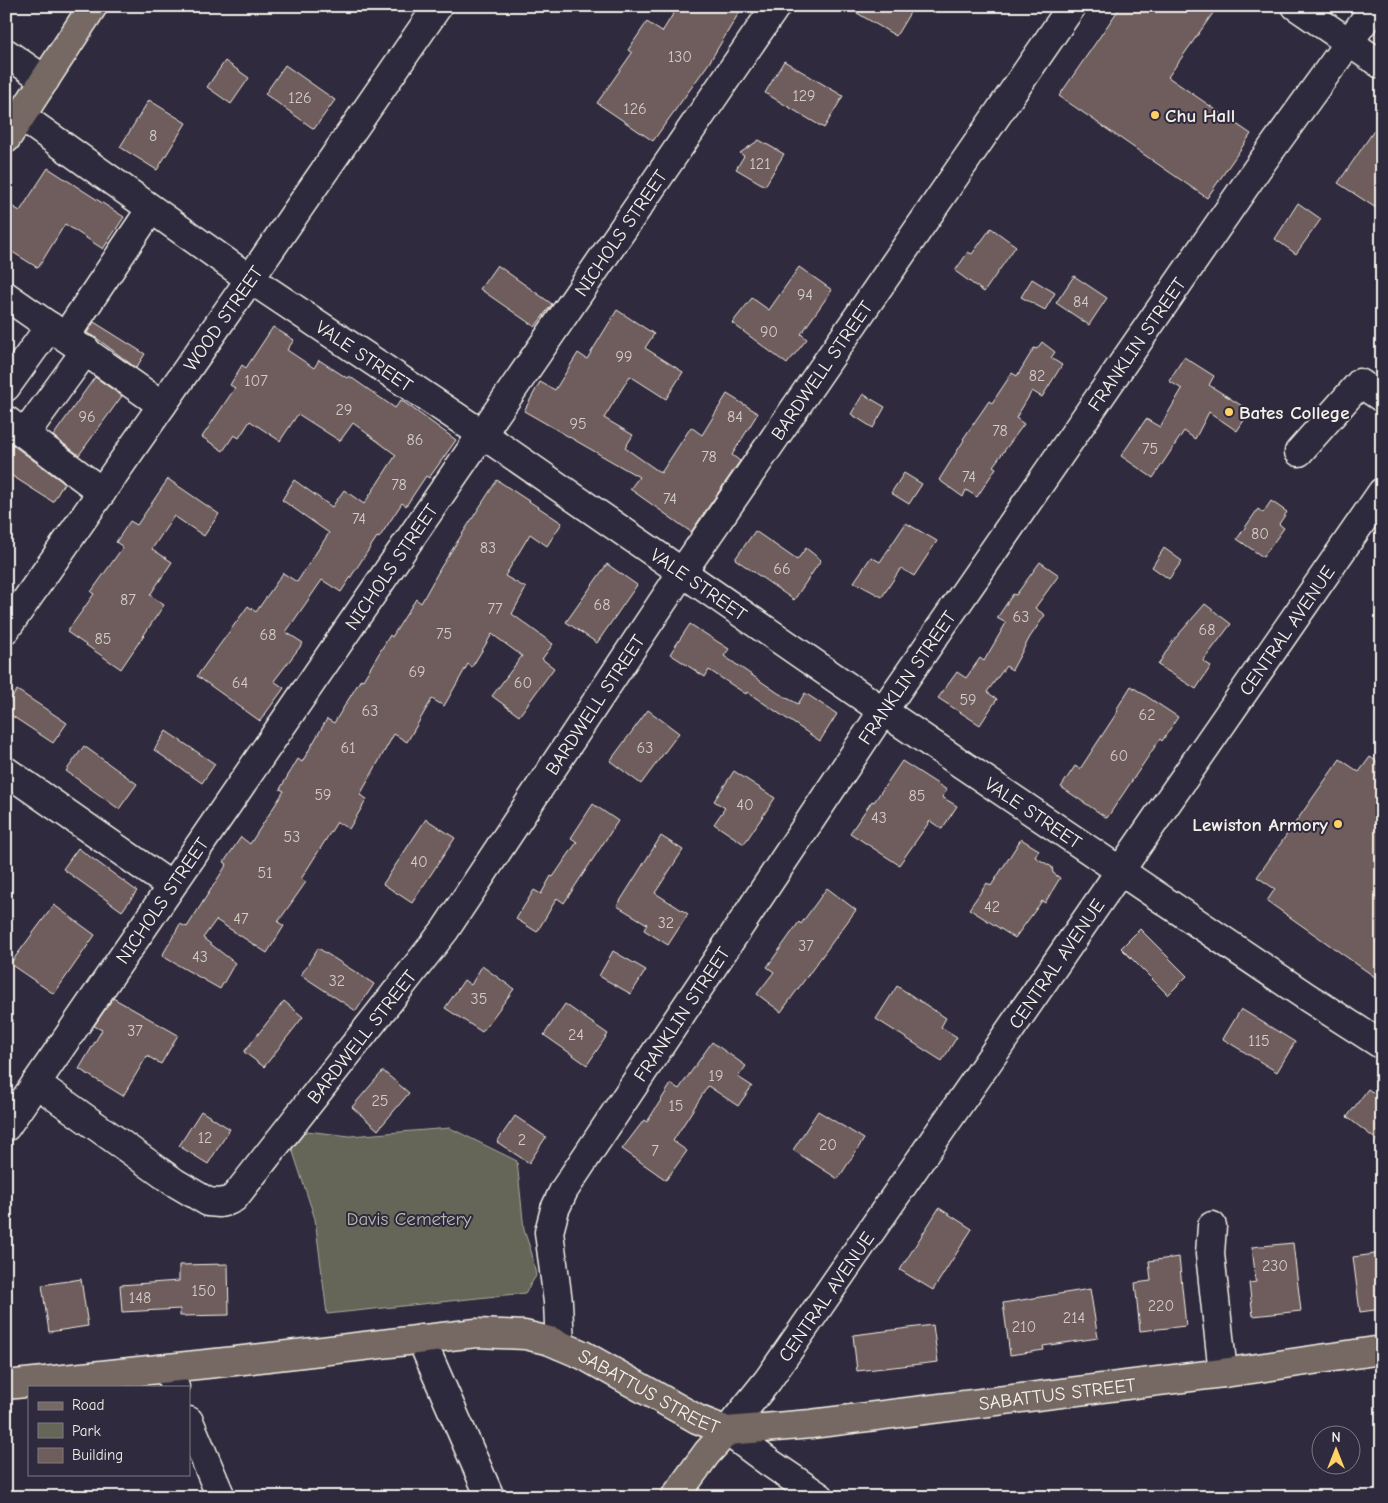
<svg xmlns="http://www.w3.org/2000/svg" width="1388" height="1503" viewBox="0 0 1388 1503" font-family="'Comic Neue',sans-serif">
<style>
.green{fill:#656658;stroke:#acaca0}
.building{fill:#6e5d5b;stroke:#f4f1e8}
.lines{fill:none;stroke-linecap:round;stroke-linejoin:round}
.minor-casing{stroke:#f4f1e8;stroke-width:31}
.major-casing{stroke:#f4f1e8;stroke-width:31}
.minor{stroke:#2f2a3d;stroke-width:28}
.major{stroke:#766964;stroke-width:28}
.poi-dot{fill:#ffd166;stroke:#2f2a3d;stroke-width:2}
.labels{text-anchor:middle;stroke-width:4;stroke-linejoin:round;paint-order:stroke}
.number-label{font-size:16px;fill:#d2ccc5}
.poi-label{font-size:19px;font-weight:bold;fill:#f4f1e8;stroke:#2f2a3d;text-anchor:start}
.street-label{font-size:19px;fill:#f4f1e8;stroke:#2f2a3d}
.park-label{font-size:19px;fill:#bbb9ae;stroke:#2f2a3d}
</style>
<rect width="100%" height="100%" fill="#2f2a3d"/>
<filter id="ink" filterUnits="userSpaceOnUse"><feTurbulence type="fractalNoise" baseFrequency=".02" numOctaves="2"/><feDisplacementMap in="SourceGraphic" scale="10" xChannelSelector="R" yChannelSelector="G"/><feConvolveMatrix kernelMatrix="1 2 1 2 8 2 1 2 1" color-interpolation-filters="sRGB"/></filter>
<g filter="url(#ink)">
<path class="green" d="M 450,1128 L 517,1161 L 524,1230 L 532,1254 L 536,1276 L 525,1293 L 327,1314 L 315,1219 L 292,1149 L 306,1131 L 350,1136 Z"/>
<path class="building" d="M 678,6 L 743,6 L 709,63 L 653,141 L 597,103 L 632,53 L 628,50 L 647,22 L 662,32 Z
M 845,6 L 914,6 L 896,36 Z
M 1121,6 L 1218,6 L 1168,77 L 1251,134 L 1207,198 L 1059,96 Z
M 225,61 L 249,78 L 231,104 L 207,87 Z
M 784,61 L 843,96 L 824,128 L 765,93 Z
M 285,65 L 335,100 L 314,129 L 265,94 Z
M 149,100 L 186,123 L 157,170 L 120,147 Z
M 1382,119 L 1382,212 L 1338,183 Z
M 759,140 L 784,154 L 765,186 L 736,169 L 744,156 L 740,153 Z
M 48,168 L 124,217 L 103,249 L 65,224 L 38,268 L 6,248 L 6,203 L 20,211 Z
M 1298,203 L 1321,219 L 1296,254 L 1275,239 Z
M 991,228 L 1016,246 L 984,292 L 955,271 L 968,252 L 972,254 Z
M 497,265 L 552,304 L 535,327 L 480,289 Z
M 799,267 L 832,290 L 801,334 L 807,339 L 787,364 L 732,323 L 752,298 L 769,310 Z
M 1074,276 L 1107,298 L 1089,325 L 1056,303 Z
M 1032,279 L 1055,293 L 1045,310 L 1021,297 Z
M 617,310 L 654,334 L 645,348 L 683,372 L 666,399 L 630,376 L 604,418 L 633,435 L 625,448 L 661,473 L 691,427 L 702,435 L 727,394 L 758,413 L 732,455 L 740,461 L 691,532 L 630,489 L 639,477 L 524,411 L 540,382 L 555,390 L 578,353 L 587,359 Z
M 94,322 L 145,354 L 136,368 L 95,337 L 87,333 Z
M 273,327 L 294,340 L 287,350 L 314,368 L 319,360 L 347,378 L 349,376 L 395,408 L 401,400 L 456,440 L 429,478 L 426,476 L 406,506 L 402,503 L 379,538 L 377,537 L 341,592 L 322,580 L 286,632 L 303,643 L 274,681 L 284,688 L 260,721 L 197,676 L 248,606 L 256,612 L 283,573 L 297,582 L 329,533 L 282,500 L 294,480 L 332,507 L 344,490 L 364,504 L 396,455 L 353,423 L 340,441 L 298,414 L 280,441 L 250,421 L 239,438 L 234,435 L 223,451 L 202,437 L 235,388 L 230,385 L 242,365 L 246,368 Z
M 1042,342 L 1055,352 L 1051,358 L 1062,365 L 1042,397 L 1032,391 L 1016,418 L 1024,424 L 993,466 L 996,468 L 977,497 L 966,490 L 963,497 L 939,480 L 964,440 L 963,439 L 989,401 L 992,403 L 1012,373 L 1017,376 L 1034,348 L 1037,349 Z
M 1184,357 L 1214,376 L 1209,385 L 1250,411 L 1237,431 L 1209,412 L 1195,439 L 1184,431 L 1153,478 L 1121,456 L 1146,419 L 1160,427 L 1182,389 L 1169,381 Z
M 95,377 L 122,396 L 79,455 L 53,436 Z
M 863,394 L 885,407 L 873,428 L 851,414 Z
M 6,440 L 64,483 L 53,502 L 6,472 Z
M 904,473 L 922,484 L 909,504 L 891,493 Z
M 168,479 L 219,514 L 204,536 L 174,516 L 152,549 L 172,562 L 150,595 L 164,605 L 121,669 L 67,632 L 94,594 L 91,592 L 123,547 L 116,542 L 130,521 L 137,525 Z
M 497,480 L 562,523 L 547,546 L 530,534 L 505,576 L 526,588 L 512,614 L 553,644 L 542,659 L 554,668 L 519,716 L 492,696 L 522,656 L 492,634 L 472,667 L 468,664 L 444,706 L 432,699 L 407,742 L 394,734 L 360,795 L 367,799 L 349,829 L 337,822 L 301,879 L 306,882 L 278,922 L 284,926 L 267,953 L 216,920 L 203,938 L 235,963 L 220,989 L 162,956 L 180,924 L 187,927 L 227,864 L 224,862 L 241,837 L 250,844 L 284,791 L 280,789 L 298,759 L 302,762 L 327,719 L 334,723 L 361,679 L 363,680 L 390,635 L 392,637 L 416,599 L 421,603 L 441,567 Z
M 1271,501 L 1287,512 L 1279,524 L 1284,528 L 1263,557 L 1237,539 L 1258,509 L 1263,513 Z
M 906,523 L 937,541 L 914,576 L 901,568 L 882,597 L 854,582 L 871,557 L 880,562 Z
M 755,531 L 797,560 L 806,548 L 821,560 L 794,600 L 735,559 Z
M 1164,548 L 1182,561 L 1169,579 L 1152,567 Z
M 1040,562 L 1059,575 L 1035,608 L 1045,615 L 1030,637 L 1012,670 L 1006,666 L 987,692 L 997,699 L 980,725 L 938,698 L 957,672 L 966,678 L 980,658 L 984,661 L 1006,623 L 997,618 L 1013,594 L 1016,595 Z
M 607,564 L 637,585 L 597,643 L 566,622 Z
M 1205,604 L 1231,624 L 1203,661 L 1211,666 L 1196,689 L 1158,665 L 1172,642 Z
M 690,624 L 729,649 L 724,656 L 778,693 L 798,704 L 805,693 L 837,714 L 820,741 L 747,692 L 746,694 L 709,670 L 705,677 L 670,654 Z
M 1131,686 L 1178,717 L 1162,741 L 1160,739 L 1107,818 L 1061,787 L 1075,766 L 1080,769 L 1118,711 L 1116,710 Z
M 17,690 L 67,723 L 53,743 L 6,712 L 6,706 Z
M 648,710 L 679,733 L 641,784 L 610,761 Z
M 166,731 L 215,764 L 202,783 L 154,750 Z
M 84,746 L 137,784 L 119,809 L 66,771 Z
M 1370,757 L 1382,765 L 1382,982 L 1267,901 L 1275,889 L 1257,877 L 1340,759 L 1359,772 Z
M 902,761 L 947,790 L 942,797 L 957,806 L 942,829 L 930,821 L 899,865 L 850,833 L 872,801 L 874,802 Z
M 734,771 L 775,798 L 744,844 L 714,824 L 725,808 L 714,801 Z
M 593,804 L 618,821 L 564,903 L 557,898 L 537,932 L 516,919 L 534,890 L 541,894 L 551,876 L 553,877 L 577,842 L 571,838 Z
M 426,819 L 455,838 L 412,903 L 383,884 Z
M 661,836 L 683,850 L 655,893 L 688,914 L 668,945 L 644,930 L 647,924 L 617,906 Z
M 1021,839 L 1039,850 L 1035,857 L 1052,867 L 1053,873 L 1060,878 L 1045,903 L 1042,901 L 1015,938 L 969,909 L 987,883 L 991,886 Z
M 78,848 L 137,891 L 122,911 L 63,869 Z
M 827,888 L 856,910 L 781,1012 L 757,994 L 774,972 L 767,967 L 799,922 L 801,924 Z
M 54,905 L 95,935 L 54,994 L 10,964 Z
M 1140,929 L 1187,976 L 1168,995 L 1121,948 Z
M 318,948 L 374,984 L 356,1011 L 301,975 Z
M 613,951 L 646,970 L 631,994 L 599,976 Z
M 482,966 L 514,989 L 482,1032 L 445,1008 L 464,980 L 471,985 Z
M 897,986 L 946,1018 L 941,1027 L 957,1037 L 942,1061 L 876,1019 Z
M 113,998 L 178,1035 L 161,1064 L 147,1056 L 123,1096 L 79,1069 L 102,1030 L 94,1026 Z
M 284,1001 L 303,1017 L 264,1067 L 244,1052 Z
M 565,1004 L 608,1034 L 587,1065 L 544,1035 Z
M 1241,1009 L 1295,1042 L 1277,1072 L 1223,1039 Z
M 712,1042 L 746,1066 L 738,1077 L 752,1086 L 738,1106 L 708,1086 L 673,1141 L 687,1151 L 666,1180 L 622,1149 L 644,1120 L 647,1122 L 671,1084 L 679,1089 Z
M 383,1071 L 409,1093 L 378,1130 L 352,1107 Z
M 1368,1089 L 1382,1099 L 1382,1144 L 1347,1117 Z
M 201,1111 L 230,1129 L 208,1164 L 179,1146 Z
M 818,1111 L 864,1139 L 838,1179 L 793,1150 Z
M 515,1116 L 546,1137 L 529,1163 L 497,1142 Z
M 939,1208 L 972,1229 L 933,1290 L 900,1270 Z
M 1293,1243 L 1301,1311 L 1253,1316 L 1249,1283 L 1256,1282 L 1252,1247 Z
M 1382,1253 L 1382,1309 L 1360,1312 L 1353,1257 Z
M 1179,1257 L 1186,1326 L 1140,1331 L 1135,1283 L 1151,1281 L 1149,1261 Z
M 228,1264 L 229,1315 L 180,1316 L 180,1309 L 122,1312 L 120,1285 L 179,1281 L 179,1265 Z
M 81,1279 L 88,1326 L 49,1332 L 42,1285 Z
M 1090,1289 L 1098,1338 L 1043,1346 L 1044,1350 L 1010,1355 L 1003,1303 Z
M 933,1325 L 938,1362 L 857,1371 L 853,1335 Z"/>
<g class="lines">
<defs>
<g id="minor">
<path d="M 1296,6 L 1382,65"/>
<path d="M 6,53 L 45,80"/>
<path id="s1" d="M 21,116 L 250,279 L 482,434 L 883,711 L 1307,997 L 1382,1045"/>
<path d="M 6,296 L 65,337 L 151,209"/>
<path d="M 65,337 L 162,405"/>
<path d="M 6,387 L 50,326"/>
<path d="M 6,420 L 102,492"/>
<path d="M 25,434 L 86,350"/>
<path d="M 1299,452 L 1360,383 L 1382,398"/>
<path id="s2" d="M 6,629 L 250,279 L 438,6"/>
<path d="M 6,771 L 171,886"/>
<path id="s3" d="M 36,1083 L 174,1182 L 208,1202 L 220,1203 L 228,1201 L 234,1198 L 445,930 L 683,571 L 1072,6"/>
<path id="s4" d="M 6,1127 L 776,6"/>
<path d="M 1212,1226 L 1210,1254 L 1223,1373"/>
<path d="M 421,1339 L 490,1497"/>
<path id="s5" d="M 560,1345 L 558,1302 L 549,1232 L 555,1209 L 564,1190 L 883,711 L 1257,169 L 1375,6"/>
<path d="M 168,1369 L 175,1387"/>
<path d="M 189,1421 L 221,1497"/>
<path id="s6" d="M 820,1497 L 770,1463 L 727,1431 L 768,1380 L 1382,492"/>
</g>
<g id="major">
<path d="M 6,139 L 93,6"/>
<path id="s7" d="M 6,1385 L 235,1361 L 476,1333 L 525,1335 L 550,1341 L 583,1355 L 697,1419 L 727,1431 L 811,1424 L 1223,1373 L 1382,1350"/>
<path d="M 675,1497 L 707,1453 L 727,1431"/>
</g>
</defs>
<use href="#minor" class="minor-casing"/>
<use href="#major" class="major-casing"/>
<use href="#minor" class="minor"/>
<use href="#major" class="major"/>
</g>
</g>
<g class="poi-dot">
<circle cx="1155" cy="115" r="5"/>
<circle cx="1229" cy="412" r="5"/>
<circle cx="1338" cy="824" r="5"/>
</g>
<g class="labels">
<g class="number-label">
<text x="680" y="62">130</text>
<text x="804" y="101">129</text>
<text x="300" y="103">126</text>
<text x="635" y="114">126</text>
<text x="153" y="141">8</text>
<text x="760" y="169">121</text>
<text x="805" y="300">94</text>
<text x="1081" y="307">84</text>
<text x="769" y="337">90</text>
<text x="624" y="362">99</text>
<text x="1037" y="381">82</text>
<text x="256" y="386">107</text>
<text x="344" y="415">29</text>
<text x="87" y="422">96</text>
<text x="735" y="422">84</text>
<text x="578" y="429">95</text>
<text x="1000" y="436">78</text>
<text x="415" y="445">86</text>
<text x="1150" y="454">75</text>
<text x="709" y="462">78</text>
<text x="969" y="482">74</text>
<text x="399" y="490">78</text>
<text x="670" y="504">74</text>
<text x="359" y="524">74</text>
<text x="1260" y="539">80</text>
<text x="488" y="553">83</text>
<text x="782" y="574">66</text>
<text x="128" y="605">87</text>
<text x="602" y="610">68</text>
<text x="495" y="614">77</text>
<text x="1021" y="622">63</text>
<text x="1207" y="635">68</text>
<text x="444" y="639">75</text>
<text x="268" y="640">68</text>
<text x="103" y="644">85</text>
<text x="417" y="677">69</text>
<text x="240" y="688">64</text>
<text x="523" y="688">60</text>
<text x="968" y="705">59</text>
<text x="370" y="716">63</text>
<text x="1147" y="720">62</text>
<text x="348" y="753">61</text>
<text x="645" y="753">63</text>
<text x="1119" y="761">60</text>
<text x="323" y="800">59</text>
<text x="917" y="801">85</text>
<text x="745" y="810">40</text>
<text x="879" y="823">43</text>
<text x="292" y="842">53</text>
<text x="419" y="867">40</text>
<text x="265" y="878">51</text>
<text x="992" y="912">42</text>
<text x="241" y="924">47</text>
<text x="666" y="928">32</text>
<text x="806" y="951">37</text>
<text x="200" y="962">43</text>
<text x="337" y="986">32</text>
<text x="479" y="1004">35</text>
<text x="135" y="1036">37</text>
<text x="576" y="1040">24</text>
<text x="1259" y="1046">115</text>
<text x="716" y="1081">19</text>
<text x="380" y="1106">25</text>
<text x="676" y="1111">15</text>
<text x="205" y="1143">12</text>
<text x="522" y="1145">2</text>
<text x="828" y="1150">20</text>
<text x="655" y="1156">7</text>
<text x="1275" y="1271">230</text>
<text x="204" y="1296">150</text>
<text x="140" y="1303">148</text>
<text x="1161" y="1311">220</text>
<text x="1074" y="1323">214</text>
<text x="1024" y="1332">210</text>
</g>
<g class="poi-label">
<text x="1165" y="122">Chu Hall</text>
<text x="1239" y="419">Bates College</text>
<text x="1328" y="831" text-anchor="end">Lewiston Armory</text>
</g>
<g class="street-label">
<text dy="7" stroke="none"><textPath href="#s4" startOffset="1085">NICHOLS STREET</textPath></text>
<text dy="7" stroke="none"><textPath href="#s2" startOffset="379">WOOD STREET</textPath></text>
<text dy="7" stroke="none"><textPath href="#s5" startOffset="1180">FRANKLIN STREET</textPath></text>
<text dy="7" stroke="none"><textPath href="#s1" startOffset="419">VALE STREET</textPath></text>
<text dy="7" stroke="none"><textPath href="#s3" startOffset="1252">BARDWELL STREET</textPath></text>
<text dy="7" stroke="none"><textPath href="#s4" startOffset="680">NICHOLS STREET</textPath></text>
<text dy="7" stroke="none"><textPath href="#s1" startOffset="824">VALE STREET</textPath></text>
<text dy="7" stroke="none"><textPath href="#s6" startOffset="1091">CENTRAL AVENUE</textPath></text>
<text dy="7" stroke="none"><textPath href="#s5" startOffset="775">FRANKLIN STREET</textPath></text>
<text dy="7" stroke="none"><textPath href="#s3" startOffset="848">BARDWELL STREET</textPath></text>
<text dy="7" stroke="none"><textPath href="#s1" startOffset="1229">VALE STREET</textPath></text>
<text dy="7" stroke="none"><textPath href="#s4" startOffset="275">NICHOLS STREET</textPath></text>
<text dy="7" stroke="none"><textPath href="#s6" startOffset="686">CENTRAL AVENUE</textPath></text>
<text dy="7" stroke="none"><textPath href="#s5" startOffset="370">FRANKLIN STREET</textPath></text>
<text dy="7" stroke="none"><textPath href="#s3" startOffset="442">BARDWELL STREET</textPath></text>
<text dy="7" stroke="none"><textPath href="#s6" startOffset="281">CENTRAL AVENUE</textPath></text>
<text dy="7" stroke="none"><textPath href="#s7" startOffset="659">SABATTUS STREET</textPath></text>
<text dy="7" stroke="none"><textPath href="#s7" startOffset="1079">SABATTUS STREET</textPath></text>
</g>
<g class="park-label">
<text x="409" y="1225">Davis Cemetery</text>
</g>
</g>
<rect width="1388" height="1503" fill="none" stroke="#2f2a3d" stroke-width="25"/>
<rect x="12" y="12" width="1363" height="1478" fill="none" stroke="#f4f1e8" stroke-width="2" filter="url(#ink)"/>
<rect x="28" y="1386" width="162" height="90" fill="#2f2a3d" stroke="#7e7a81"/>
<rect x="38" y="1402" width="25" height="8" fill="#766964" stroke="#7e7a81"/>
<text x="72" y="1410" font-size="15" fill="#f4f1e8">Road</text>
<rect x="38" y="1423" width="25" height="15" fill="#656658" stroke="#7e7a81"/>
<text x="72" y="1436" font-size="15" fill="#f4f1e8">Park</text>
<rect x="38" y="1448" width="25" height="15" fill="#6e5d5b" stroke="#7e7a81"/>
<text x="72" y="1460" font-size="15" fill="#f4f1e8">Building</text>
<g transform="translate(1336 1450)"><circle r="24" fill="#2f2a3d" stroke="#7e7a81"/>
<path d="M0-4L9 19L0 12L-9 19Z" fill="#ffd166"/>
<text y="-8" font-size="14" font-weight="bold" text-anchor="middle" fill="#f4f1e8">N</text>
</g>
</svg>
